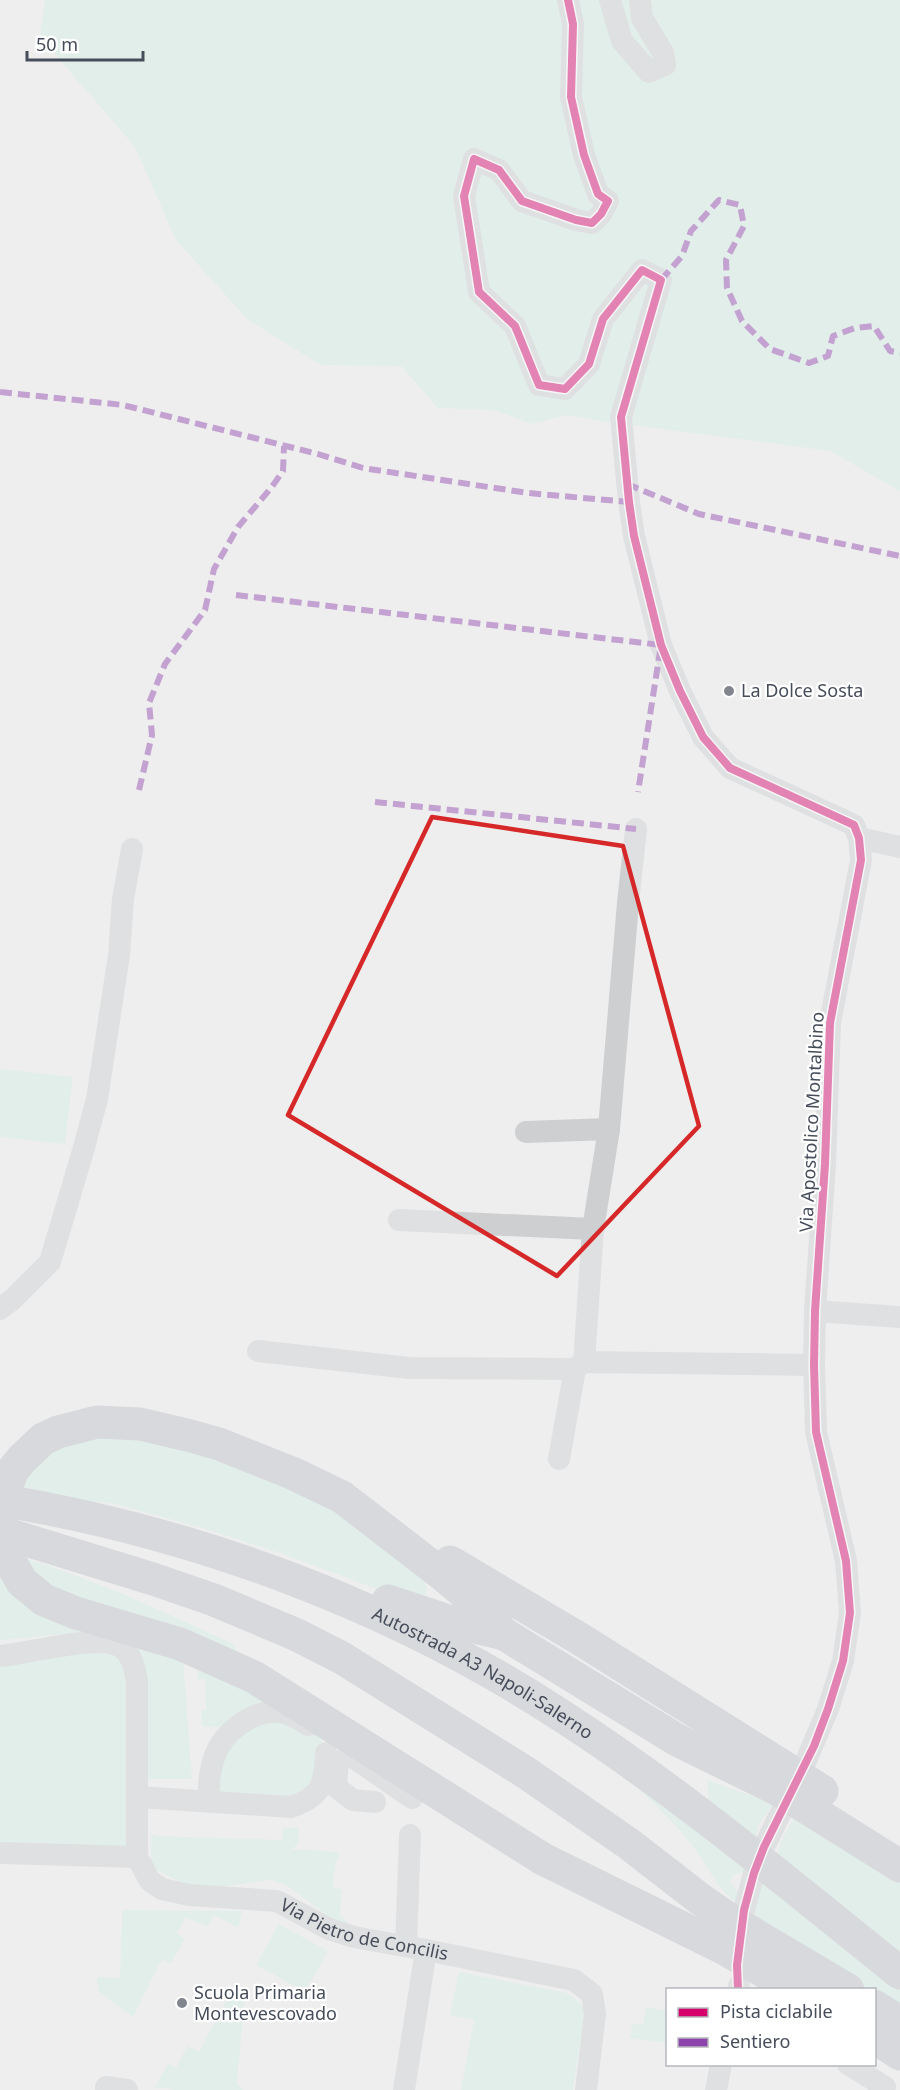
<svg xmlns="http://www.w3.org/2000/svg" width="900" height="2090" viewBox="0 0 900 2090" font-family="'Noto Sans',sans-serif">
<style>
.green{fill:#d3eee2}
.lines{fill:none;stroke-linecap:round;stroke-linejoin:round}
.minor{stroke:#cdcfd1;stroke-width:22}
.highway{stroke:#bcbfc6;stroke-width:33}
.quiet{stroke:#8e44ad;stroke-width:6;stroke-dasharray:12 6;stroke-linecap:butt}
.cycleway-casing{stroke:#fff;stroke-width:11}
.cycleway{stroke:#d6006c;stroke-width:8}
.marked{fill:none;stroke:#d62828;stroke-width:4.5;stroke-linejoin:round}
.poi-dot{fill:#81858e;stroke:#fff;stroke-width:2}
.labels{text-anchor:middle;stroke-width:4.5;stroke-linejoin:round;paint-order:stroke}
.poi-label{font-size:18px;fill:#464d5a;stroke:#fff;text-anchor:start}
.street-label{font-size:18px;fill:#464d5a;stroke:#fff}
</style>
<rect width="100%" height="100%" fill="#efeeee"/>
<path class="green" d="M 45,0 L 900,0 L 900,491 L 830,451 L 601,421 L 566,415 L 532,424 L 493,410 L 438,408 L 401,366 L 321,365 L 248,320 L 176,240 L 135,147 L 40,37 Z
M 0,1069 L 73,1077 L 65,1144 L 0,1137 Z
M 92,1434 L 139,1436 L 186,1448 L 328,1504 L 424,1578 L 427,1589 L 424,1600 L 401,1598 L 280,1553 L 199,1527 L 115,1504 L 23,1492 L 25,1471 L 41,1455 Z
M 21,1557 C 94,1579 163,1611 231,1643 L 238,1652 L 235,1653 L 54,1593 Z
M 0,1575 L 91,1632 L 0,1640 Z
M 136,1642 L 183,1657 L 192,1779 L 148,1779 Z
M 79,1652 L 116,1655 L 126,1670 L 128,1847 L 0,1844 L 0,1665 Z
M 198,1661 L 281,1702 L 229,1728 L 202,1726 L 201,1710 L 206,1710 L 205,1679 L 198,1679 Z
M 290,1719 L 322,1739 L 322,1770 L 302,1800 L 211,1798 L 213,1774 L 239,1729 Z
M 707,1780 L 773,1803 L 759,1825 L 755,1841 L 709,1804 Z
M 630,1781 L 747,1864 L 744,1872 L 734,1874 L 730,1882 L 737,1890 L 741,1905 C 717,1892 708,1865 691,1844 C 673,1821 651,1801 630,1781 Z
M 797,1812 L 900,1876 L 900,1957 L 777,1858 L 781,1841 Z
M 299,1827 L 298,1845 L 291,1849 L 340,1852 L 335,1865 L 333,1888 L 342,1889 L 340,1915 L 354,1929 L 331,1918 L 286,1885 L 271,1880 L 197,1890 L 151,1867 L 151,1834 L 158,1836 L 282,1840 L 283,1828 Z
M 766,1879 L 900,1984 L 900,2011 L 875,1995 L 874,1990 L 866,1989 L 750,1915 L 753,1893 Z
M 122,1910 L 242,1911 L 238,1928 L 214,1915 L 207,1926 L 185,1918 L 177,1933 L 185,1939 L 171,1964 L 162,1959 L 133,2017 L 98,1991 L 97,1977 L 120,1978 Z
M 279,1924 L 328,1951 L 305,1992 L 256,1965 Z
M 459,1972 L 567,1993 L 580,2003 L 585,2012 L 573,2090 L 461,2090 L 474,2020 L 450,2015 Z
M 232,1990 L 245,1993 L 237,2084 L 243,2090 L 176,2090 L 155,2087 L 168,2063 L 176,2068 L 187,2046 L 199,2052 Z
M 646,2007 L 667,2011 L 667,2043 L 630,2038 L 632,2024 L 643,2025 Z"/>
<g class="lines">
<g class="minor">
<path d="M 568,0 L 573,24 L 571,97 L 584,155 L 598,194 L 608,201 L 601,214 L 592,223 L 576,220 L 522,201 L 499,170 L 474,159 L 464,196 L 479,292 L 515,326 L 539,385 L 565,389 L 589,364 L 603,319 L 642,270 L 661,280 L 621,417 L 629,502 L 634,536 L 661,645 L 680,691 L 703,737 L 730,768 L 854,825 L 859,838 L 861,860 L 830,1023 L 825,1164 L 815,1311 L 814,1365 L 816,1432 L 846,1561 L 850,1613 L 843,1661 L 828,1709 L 803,1768"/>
<path d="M 610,0 L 622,41 L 649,72 L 665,65 L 663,53 L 642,18 L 640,0"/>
<path d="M 859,838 L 900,847"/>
<path d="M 526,1132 L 609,1129"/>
<path d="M 399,1220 L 593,1229"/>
<path d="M 0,1309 L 13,1299 L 50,1262 L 83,1151 L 97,1099 L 119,955 L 123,899 L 132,849"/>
<path d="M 815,1311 L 900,1317"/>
<path d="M 258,1351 L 409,1368 L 575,1369 L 584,1362 L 814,1365"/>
<path d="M 584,1362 L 593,1229 L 609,1129 L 628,903 L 636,829"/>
<path d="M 559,1459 L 575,1369"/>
<path id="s1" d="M 0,1656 C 26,1654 100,1633 121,1647 C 132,1654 135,1669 137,1681 L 137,1857 L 150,1881 L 162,1889 L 189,1895 L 277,1901 L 329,1929 L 354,1937 L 426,1950 L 574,1980 L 592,1994 L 595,2014 L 586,2090"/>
<path d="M 357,1760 L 412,1798"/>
<path d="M 338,1761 L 336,1787 L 353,1800 L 375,1802"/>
<path d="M 138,1797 L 291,1807 C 322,1797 325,1783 326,1753"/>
<path d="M 208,1801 C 209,1785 209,1770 215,1755 C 224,1732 252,1710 278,1712 C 288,1713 300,1719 308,1725"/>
<path d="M 764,1847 L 785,1804"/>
<path d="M 0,1853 L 137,1857"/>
<path d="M 744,1910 L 754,1873"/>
<path d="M 406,1946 L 410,1835"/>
<path d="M 738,1990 L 739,1986"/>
<path d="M 848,2064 L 885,2087"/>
<path d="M 106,2090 L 106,2087 L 127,2090"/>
<path d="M 404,2090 L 426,1950"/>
<path d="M 716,2090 L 721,2064"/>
</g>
<g class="highway">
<path d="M 6,1487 L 13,1470 L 21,1460 L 43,1439 L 58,1432 L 97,1422 L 140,1424 L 191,1436 L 219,1444 L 292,1473 L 342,1497 L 443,1575 L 469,1597 L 504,1634 L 677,1740 L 777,1789 L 900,1866"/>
<path id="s2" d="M 0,1500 C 198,1533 394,1606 562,1716 C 681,1793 789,1884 900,1973"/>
<path d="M 0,1532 L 153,1579 L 214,1600 L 297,1635 L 342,1658 L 525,1772 L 629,1844 L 700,1899 L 732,1921 L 848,1990"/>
<path d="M 5,1553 L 22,1582 L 44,1600 L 76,1613 L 180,1644 L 254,1677 L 543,1859 L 723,1948 L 796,1990"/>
<path d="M 450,1562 L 580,1639 L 822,1791"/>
<path d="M 388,1601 L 445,1620 L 504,1634"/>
<path d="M 874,2006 L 900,2022"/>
<path d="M 874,2037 L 900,2054"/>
</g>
<path class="quiet" d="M 661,280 L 682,256 L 691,231 L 719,200 L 740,205 L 744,226 L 726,260 L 727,288 L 742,321 L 770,349 L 809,363 L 828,356 L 833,336 L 855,328 L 874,326 L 890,351 L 900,353
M 0,392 L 123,405 L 318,454 L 363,468 L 528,493 L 629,502
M 627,484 L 699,514 L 900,556
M 236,595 L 661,645 L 638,792
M 139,790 L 152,735 L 149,703 L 165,664 L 205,610 L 214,569 L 238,527 L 271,488 L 283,471 L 284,446
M 375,802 L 636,829"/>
<defs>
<path id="cycleway" d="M 568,0 L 573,24 L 571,97 L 584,155 L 598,194 L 608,201 L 601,214 L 592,223 L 576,220 L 522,201 L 499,170 L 474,159 L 464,196 L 479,292 L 515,326 L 539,385 L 565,389 L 589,364 L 603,319 L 642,270 L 661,280 L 621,417 L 629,502 L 634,536 L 661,645 L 680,691 L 703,737 L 730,768 L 854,825 L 859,838 L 861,860 L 830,1023 L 825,1164 L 815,1311 L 814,1365 L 816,1432 L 846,1561 L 850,1613 L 843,1661 L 828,1709 L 814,1746 L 764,1847 L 754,1873 L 744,1910 L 737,1965 L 738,1990"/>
</defs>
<use href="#cycleway" class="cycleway-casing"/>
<use href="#cycleway" class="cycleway"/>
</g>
<path d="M0 0H900V2090H0ZM 432,817 L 623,846 L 699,1126 L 557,1276 L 288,1115 Z" fill="#efeeee" fill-opacity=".55" fill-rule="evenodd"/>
<path class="marked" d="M 432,817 L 623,846 L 699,1126 L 557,1276 L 288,1115 Z"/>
<g class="poi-dot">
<circle cx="729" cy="691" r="6"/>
<circle cx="182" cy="2003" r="6"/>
</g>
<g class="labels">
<g class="poi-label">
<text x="741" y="697">La Dolce Sosta</text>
<text x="194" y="1999">Scuola Primaria<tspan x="194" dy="21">Montevescovado</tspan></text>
</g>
<g class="street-label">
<text transform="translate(812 1122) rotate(-87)" y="6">Via Apostolico Montalbino</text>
<text dy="6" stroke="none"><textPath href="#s2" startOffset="516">Autostrada A3 Napoli-Salerno</textPath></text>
<text dy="6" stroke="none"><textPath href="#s1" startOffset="588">Via Pietro de Concilis</textPath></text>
</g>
</g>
<rect x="666" y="1988" width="210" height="78" fill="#ffffff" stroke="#b5b8bd" stroke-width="1.5"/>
<rect x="678" y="2008" width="30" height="9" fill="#d6006c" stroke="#b5b8bd" stroke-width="1.5"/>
<text x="720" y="2018" font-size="18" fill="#464d5a">Pista ciclabile</text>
<rect x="678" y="2038" width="30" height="9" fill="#8e44ad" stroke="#b5b8bd" stroke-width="1.5"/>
<text x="720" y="2048" font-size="18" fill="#464d5a">Sentiero</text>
<path d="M27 51v9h116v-9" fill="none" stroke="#464d5a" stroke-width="3"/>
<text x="36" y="51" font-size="18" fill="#464d5a" stroke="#ffffff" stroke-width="4.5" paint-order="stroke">50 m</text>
</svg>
